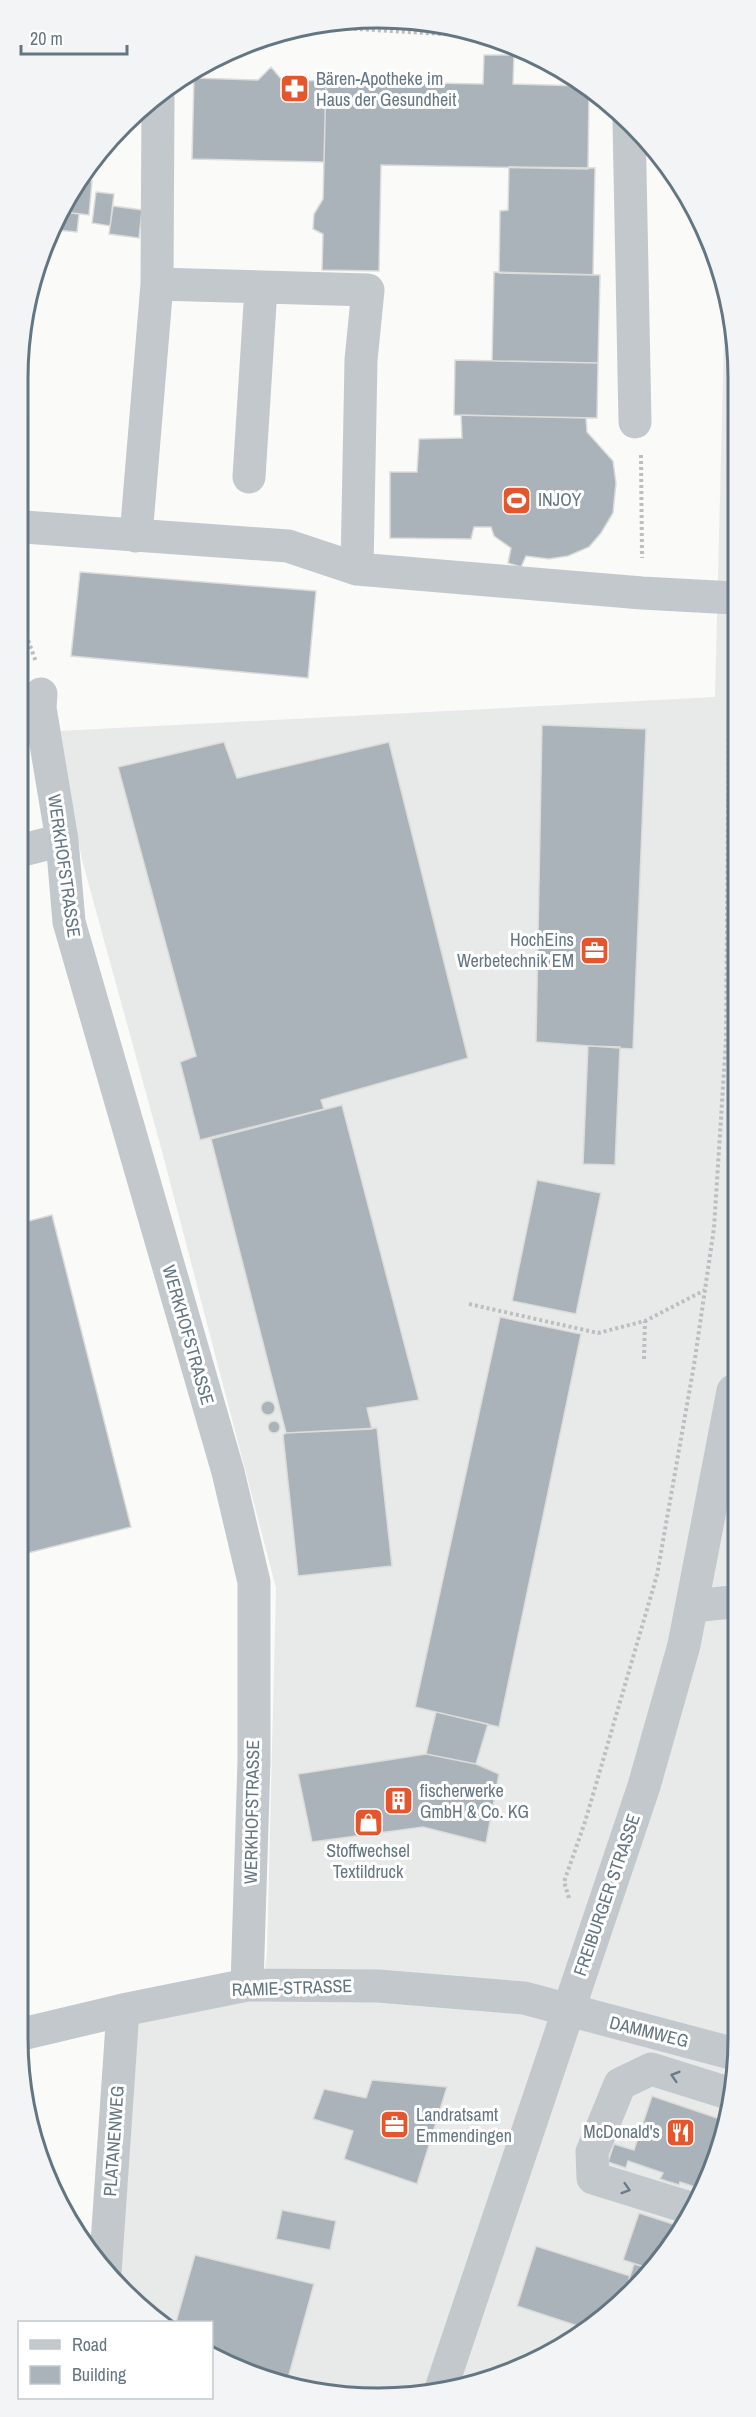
<svg xmlns="http://www.w3.org/2000/svg" width="756" height="2417" viewBox="0 0 756 2417" font-family="'Archivo Narrow',sans-serif">
<style>
.built{fill:#e8e9e9}
.building{fill:#aab3b9;stroke:#dcdcda;stroke-width:1.5}
.lines{fill:none;stroke-linecap:round;stroke-linejoin:round}
.path{stroke:#bbbfc2;stroke-width:4;stroke-dasharray:3 3;stroke-linecap:butt}
.minor{stroke:#c3c8cc;stroke-width:33}
.oneway{stroke:#6a7a87}
.labels{text-anchor:middle;stroke-width:6;stroke-linejoin:round;paint-order:stroke}
.poi-label{font-size:18px;fill:#657683;stroke:#fff;text-anchor:start}
.street-label{font-size:18px;fill:#657683;stroke:#fff}
.rim{fill:none;stroke:#657683;stroke-width:3}
</style>
<rect width="100%" height="100%" fill="#fafaf8"/>
<path class="built" d="M 725,297 L 735,331 L 731,2110 L 678,2239 L 578,2338 L 471,2387 L 331,2396 L 218,2362 L 212,2356 L 212,2322 L 167,2322 L 108,2277 L 123,2010 L 263,1985 L 267,1952 L 276,1588 L 163,1155 L 82,860 L 60,731 L 715,697 Z"/>
<path class="building" d="M 484,55 L 514,55 L 513,84 L 583,86 L 589,90 L 588,169 L 381,165 L 379,271 L 322,270 L 323,234 L 313,229 L 314,214 L 323,199 L 326,81 L 483,84 Z
M 271,67 L 282,80 L 326,81 L 324,162 L 192,159 L 194,78 L 258,80 Z
M 509,167 L 595,168 L 593,275 L 499,273 L 500,211 L 508,210 Z
M 78,179 L 92,181 L 89,215 L 64,212 Z
M 96,192 L 114,194 L 110,226 L 92,223 Z
M 113,206 L 142,210 L 139,238 L 109,234 Z
M 64,212 L 79,214 L 77,232 L 57,230 Z
M 494,272 L 600,275 L 598,363 L 492,361 Z
M 455,360 L 598,363 L 597,418 L 454,415 Z
M 461,415 L 586,418 L 587,432 L 613,461 L 616,483 L 613,513 L 601,533 L 589,547 L 568,556 L 549,559 L 526,556 L 521,567 L 508,563 L 511,548 L 494,536 L 491,527 L 474,527 L 471,539 L 390,538 L 390,472 L 417,472 L 419,439 L 462,438 Z
M 80,572 L 316,591 L 308,678 L 71,656 Z
M 542,725 L 646,729 L 633,1049 L 536,1042 Z
M 224,742 L 237,778 L 389,742 L 468,1058 L 321,1100 L 324,1109 L 200,1140 L 180,1062 L 196,1056 L 118,767 Z
M 588,1046 L 620,1047 L 615,1165 L 583,1164 Z
M 342,1105 L 419,1400 L 367,1408 L 372,1429 L 286,1433 L 211,1139 Z
M 537,1180 L 601,1193 L 576,1314 L 512,1301 Z
M 52,1215 L 131,1527 L 20,1555 L 21,1223 Z
M 500,1317 L 581,1334 L 499,1727 L 415,1707 Z
M261 1408a7 7 0 1 1 14 0a7 7 0 1 1-14 0Z
M268 1427a6 6 0 1 1 12 0a6 6 0 1 1-12 0Z
M 377,1428 L 392,1566 L 298,1576 L 283,1435 L 286,1433 Z
M 436,1712 L 488,1724 L 476,1764 L 426,1754 Z
M 426,1754 L 476,1764 L 499,1774 L 486,1843 L 423,1827 L 312,1842 L 298,1774 Z
M 372,2080 L 447,2087 L 417,2184 L 344,2159 L 353,2131 L 313,2119 L 324,2089 L 366,2098 Z
M 652,2096 L 726,2121 L 698,2188 L 680,2182 L 679,2185 L 660,2179 L 663,2173 L 628,2161 L 626,2168 L 608,2162 L 614,2144 L 634,2150 Z
M 282,2210 L 336,2221 L 330,2250 L 276,2239 Z
M 639,2213 L 682,2227 L 678,2239 L 648,2268 L 623,2260 Z
M 536,2246 L 630,2276 L 625,2292 L 587,2329 L 517,2306 Z
M 195,2255 L 314,2284 L 287,2382 L 218,2362 L 212,2356 L 212,2322 L 176,2322 Z
M 634,2264 L 648,2268 L 625,2292 L 630,2276 Z"/>
<g class="lines">
<path class="path" d="M 306,26 L 477,36
M 641,455 L 642,558
M 24,629 L 36,662
M 469,1304 L 598,1333 L 645,1321 L 705,1290
M 644,1359 L 645,1321
M 569,1898 L 564,1882 L 585,1822 L 657,1575 L 694,1365 L 714,1228 L 726,1040 L 729,696 L 733,632"/>
<path class="minor" d="M 158,99 L 157,284 L 368,290 L 361,360 L 357,569 L 642,593 L 734,598
M 629,120 L 635,422
M 249,477 L 261,288
M 24,527 L 288,546 L 357,569
M 136,536 L 157,284
M 41,694 L 40,708 L 62,840 L 69,922 L 228,1472 L 254,1582 L 254,1761 L 247,1985
M 23,850 L 62,840
M 692,1606 L 732,1602
M 18,2035 L 123,2010 L 247,1985 L 378,1986 L 524,1998 L 731,2053
M 690,2208 L 593,2178 L 592,2152 L 620,2084 L 651,2069 L 731,2094
M 105,2273 L 123,2010
M 441,2389 L 644,1786 L 684,1645 L 733,1391"/>
</g>
<defs><path id="oneway-chevron" d="M-2-3.5L2.5 0L-2 3.5" fill="none" stroke-width="1.6" stroke-linecap="round" stroke-linejoin="round" transform="scale(1.5)"/></defs>
<g class="oneway">
<use href="#oneway-chevron" transform="translate(675 2076) rotate(-163)"/>
<use href="#oneway-chevron" transform="translate(626 2189) rotate(17)"/>
</g>
<defs>
<symbol id="pharmacy-square" viewBox="-11 -11 22 22"><rect x="-9" y="-9" width="18" height="18" rx="4" fill="#e4572e" stroke="#fff"/><path d="M-2-6h4v4h4v4h-4v4h-4v-4h-4v-4h4Z" fill="#fff"/></symbol>
<symbol id="stadium-square" viewBox="-11 -11 22 22"><rect x="-9" y="-9" width="18" height="18" rx="4" fill="#e4572e" stroke="#fff"/><path d="M0-5a6.5 5 0 1 0 0 10a6.5 5 0 1 0 0-10ZM-3.5-1.8h7v3.6h-7Z" fill="#fff"/></symbol>
<symbol id="office-square" viewBox="-11 -11 22 22"><rect x="-9" y="-9" width="18" height="18" rx="4" fill="#e4572e" stroke="#fff"/><path d="M-6-3h4V-5.5h4V-3h4V5H-6ZM-1-4.5V-3h2v-1.5ZM-6 0V1H6V0Z" fill="#fff"/></symbol>
<symbol id="building-square" viewBox="-11 -11 22 22"><rect x="-9" y="-9" width="18" height="18" rx="4" fill="#e4572e" stroke="#fff"/><path d="M-4-6H4V6H1V3H-1V6H-4ZM-2.5-4.3h1.7v1.8h-1.7ZM.8-4.3h1.7v1.8H.8ZM-2.5-1h1.7V.8h-1.7ZM.8-1h1.7V.8H.8Z" fill="#fff"/></symbol>
<symbol id="shop-square" viewBox="-11 -11 22 22"><rect x="-9" y="-9" width="18" height="18" rx="4" fill="#e4572e" stroke="#fff"/><path d="M-5-2.5h2.3a2.7 3.5 0 0 1 5.4 0H5L5.5 6h-11ZM-1.5-2.5h3a1.5 2.3 0 0 0-3 0Z" fill="#fff"/></symbol>
<symbol id="restaurant-square" viewBox="-11 -11 22 22"><rect x="-9" y="-9" width="18" height="18" rx="4" fill="#e4572e" stroke="#fff"/><path d="M-5-6h1v4h1v-4h1v4h1v-4h1v5L-1.5 .5V6h-2V.5L-5-1ZM5-6V6H3V1.5H1.5Q1.5-4 5-6Z" fill="#fff"/></symbol>
</defs>
<g fill-rule="evenodd">
<use href="#pharmacy-square" x="278" y="72" width="33" height="33"/>
<use href="#stadium-square" x="500" y="484" width="33" height="33"/>
<use href="#office-square" x="578" y="934" width="33" height="33"/>
<use href="#building-square" x="382" y="1784" width="33" height="33"/>
<use href="#shop-square" x="352" y="1806" width="33" height="33"/>
<use href="#office-square" x="378" y="2108" width="33" height="33"/>
<use href="#restaurant-square" x="664" y="2116" width="33" height="33"/>
</g>
<g class="labels">
<g class="poi-label">
<text x="316" y="85">Bären-Apotheke im<tspan x="316" dy="21">Haus der Gesundheit</tspan></text>
<text x="538" y="506">INJOY</text>
<text x="574" y="946" text-anchor="end">HochEins<tspan x="574" dy="21">Werbetechnik EM</tspan></text>
<text x="420" y="1797">fischerwerke<tspan x="420" dy="21">GmbH &amp; Co. KG</tspan></text>
<text x="368" y="1857" text-anchor="middle">Stoffwechsel<tspan x="368" dy="21">Textildruck</tspan></text>
<text x="416" y="2121">Landratsamt<tspan x="416" dy="21">Emmendingen</tspan></text>
<text x="660" y="2138" text-anchor="end">McDonald's</text>
</g>
<g class="street-label">
<text transform="translate(64 866) rotate(82)" y="6">WERKHOFSTRASSE</text>
<text transform="translate(188 1335) rotate(74)" y="6">WERKHOFSTRASSE</text>
<text transform="translate(252 1812) rotate(-89)" y="6">WERKHOFSTRASSE</text>
<text transform="translate(607 1895) rotate(-71)" y="6">FREIBURGER STRASSE</text>
<text transform="translate(292 1988) rotate(-2)" y="6">RAMIE-STRASSE</text>
<text transform="translate(649 2032) rotate(14)" y="6">DAMMWEG</text>
<text transform="translate(114 2141) rotate(-86)" y="6">PLATANENWEG</text>
</g>
</g>
<path d="M0 0H756V2417H0ZM378 28H378A350 350 0 0 1 728 378V2038A350 350 0 0 1 378 2388H378A350 350 0 0 1 28 2038V378A350 350 0 0 1 378 28Z" fill="#f3f4f5" fill-rule="evenodd"/>
<path class="rim" d="M378 28H378A350 350 0 0 1 728 378V2038A350 350 0 0 1 378 2388H378A350 350 0 0 1 28 2038V378A350 350 0 0 1 378 28Z"/>
<rect x="18" y="2321" width="195" height="78" fill="#ffffff" stroke="#c1c8cd" stroke-width="1.5"/>
<rect x="30" y="2340" width="30" height="9" fill="#c3c8cc" stroke="#c1c8cd" stroke-width="1.5"/>
<text x="72" y="2351" font-size="18" fill="#657683">Road</text>
<rect x="30" y="2366" width="30" height="18" fill="#aab3b9" stroke="#c1c8cd" stroke-width="1.5"/>
<text x="72" y="2381" font-size="18" fill="#657683">Building</text>
<path d="M21 45v9h106v-9" fill="none" stroke="#657683" stroke-width="3"/>
<text x="30" y="45" font-size="18" fill="#657683" stroke="#ffffff" stroke-width="4.5" paint-order="stroke">20 m</text>
</svg>
